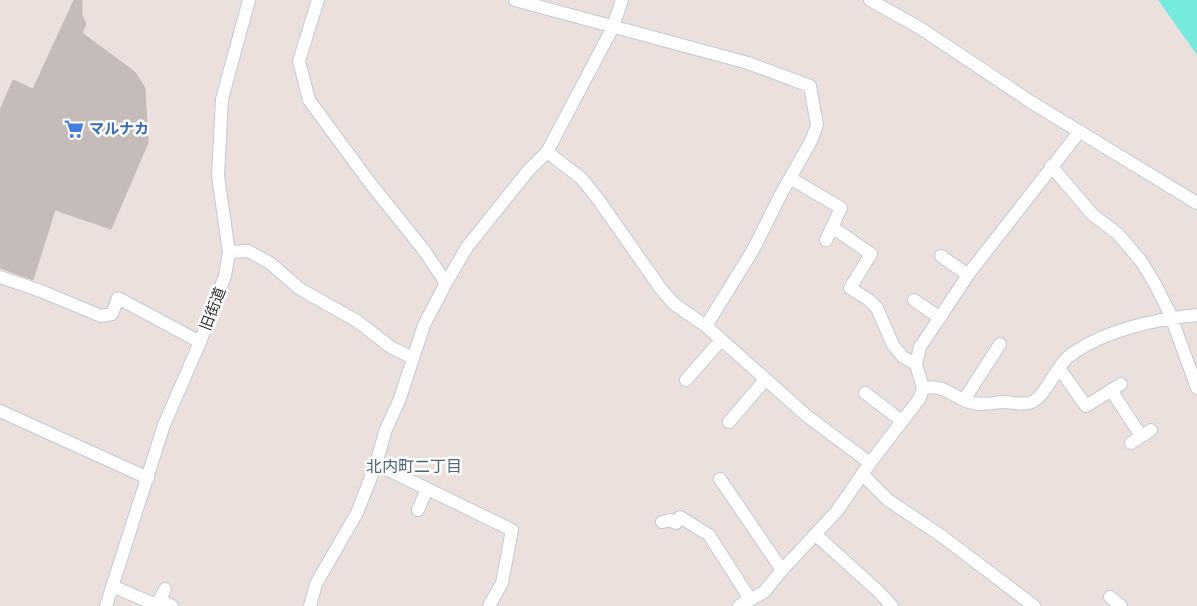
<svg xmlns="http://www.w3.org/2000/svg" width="1197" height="606" viewBox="0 0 1197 606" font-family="Helvetica,'Noto Sans JP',sans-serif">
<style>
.water{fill:#74ebdd}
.building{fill:#c5bcb9;stroke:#c8bbb7}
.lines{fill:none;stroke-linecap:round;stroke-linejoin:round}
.minor-casing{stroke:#c2cad1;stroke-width:14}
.minor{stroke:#fff;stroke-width:12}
.labels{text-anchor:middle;stroke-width:5;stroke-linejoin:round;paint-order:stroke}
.shop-label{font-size:15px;font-weight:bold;fill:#366cbe;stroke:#fff;text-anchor:start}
.street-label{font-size:15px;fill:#2b2b2b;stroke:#fff}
.neighbourhood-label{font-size:16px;fill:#4c667a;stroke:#fff}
</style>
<rect width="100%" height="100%" fill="#ece0dd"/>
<path class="water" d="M 1158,0 L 1197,0 L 1197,55 Z"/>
<path class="building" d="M 74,0 L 82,0 L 82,15 L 86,24 L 82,33 L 135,72 L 145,88 L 148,143 L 111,229 L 55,210 L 33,280 L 0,268 L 0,110 L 13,80 L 33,89 Z"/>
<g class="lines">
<defs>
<path id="minor" d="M 318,0 L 299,61 L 309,100 L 370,183 L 423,249 L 446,283
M 515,0 L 748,63 L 810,86 L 817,125 L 811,141 L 781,194 L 753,250 L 706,326
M 870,0 L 920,28 L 1031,102 L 1197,203
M 547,152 L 581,178 L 598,199 L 661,289 L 674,304 L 706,326 L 807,416 L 870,463
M 1051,166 L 1093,215 L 1118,234 L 1141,261 L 1155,284 L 1170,314 L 1197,388
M 790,178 L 841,208 L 826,240
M 832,227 L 871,254 L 850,288 L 869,300 L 877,308 L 893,345 L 903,357 L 916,364
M 229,252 L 248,251 L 270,263 L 300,289 L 357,321 L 392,348 L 413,358
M 941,256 L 968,275
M 0,277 L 41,291 L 101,316 L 112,314 L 118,298 L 200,342
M 914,300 L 940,318
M 1059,368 L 1086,406 L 1121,384
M 686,380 L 721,340
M 923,388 C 945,384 951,396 969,402 C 980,406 991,403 1003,402 C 1011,402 1021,405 1029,403 C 1045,399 1055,368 1068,357 C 1101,331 1156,319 1197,315
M 1111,390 L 1141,436
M 865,393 L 902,421
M 964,400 L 1000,344
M 0,411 L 148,478
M 729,422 L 765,380
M 1131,443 L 1151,430
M 376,464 L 512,530 L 502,583 L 489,606
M 862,474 L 888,500 L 943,537 L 1034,606
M 720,479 L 782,570
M 418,510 L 427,489
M 662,522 L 671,520 L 676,523 L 680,517 L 709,535 L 750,599
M 816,535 L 879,592 L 892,606
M 112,586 L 154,604 L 160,600 L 165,589
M 1110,597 L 1121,606
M 160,600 L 172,606
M 106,606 L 164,425 L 200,342 L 225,276 L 229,252 L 218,176 L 222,99 L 249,0
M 310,606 L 316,584 L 357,513 L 376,464 L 386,429 L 399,401 L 424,325 L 446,283 L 467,247 L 528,171 L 547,152 L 613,27 L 622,0
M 739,606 L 764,592 L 782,570 L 837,511 L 870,463 L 920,398 L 923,388 L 916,364 L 920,347 L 970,272 L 1080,131"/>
</defs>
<use href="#minor" class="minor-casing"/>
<use href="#minor" class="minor"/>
</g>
<defs>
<symbol id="supermarket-bare" viewBox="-9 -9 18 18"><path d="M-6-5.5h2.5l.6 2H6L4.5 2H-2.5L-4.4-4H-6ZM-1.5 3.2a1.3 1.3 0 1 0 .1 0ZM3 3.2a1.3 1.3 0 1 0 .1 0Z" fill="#3f7fe0" stroke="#fff" stroke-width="2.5" paint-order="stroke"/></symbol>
</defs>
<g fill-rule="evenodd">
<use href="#supermarket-bare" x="60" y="115" width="28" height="28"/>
</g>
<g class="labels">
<g class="shop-label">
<text x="89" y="134">マルナカ</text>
</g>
<g class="street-label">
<text transform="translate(213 309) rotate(-69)" y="5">旧街道</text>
</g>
<g class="neighbourhood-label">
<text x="414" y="472">北内町二丁目</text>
</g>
</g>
</svg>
